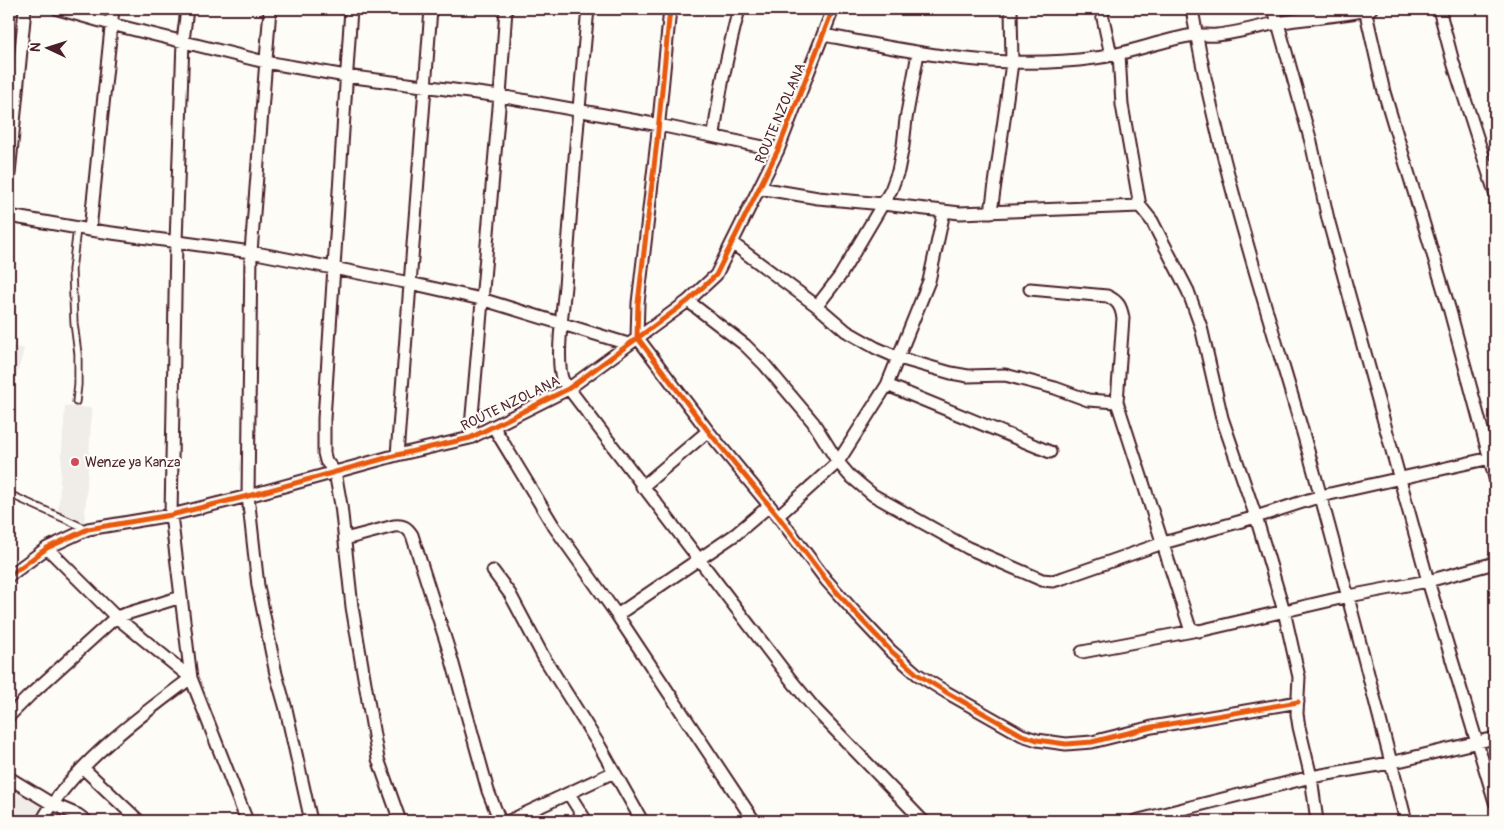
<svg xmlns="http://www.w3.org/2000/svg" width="1504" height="830" viewBox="0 0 1504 830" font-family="Pangolin,sans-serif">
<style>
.built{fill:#f0ece8}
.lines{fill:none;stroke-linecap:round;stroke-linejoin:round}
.service-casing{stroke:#4a1f2b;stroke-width:9}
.minor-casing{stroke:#4a1f2b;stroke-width:15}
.service{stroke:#fdfcf7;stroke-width:5.5}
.minor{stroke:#fdfcf7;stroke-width:11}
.cycleway-casing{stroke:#fdfcf7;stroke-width:8}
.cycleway{stroke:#e8590c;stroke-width:5}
.poi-dot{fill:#d1495b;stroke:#fdfcf7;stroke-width:2}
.labels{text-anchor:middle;stroke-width:4.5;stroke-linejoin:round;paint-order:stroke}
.street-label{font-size:14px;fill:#4a1f2b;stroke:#fdfcf7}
.poi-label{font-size:14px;fill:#4a1f2b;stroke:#fdfcf7;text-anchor:start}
</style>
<rect width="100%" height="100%" fill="#fdfcf7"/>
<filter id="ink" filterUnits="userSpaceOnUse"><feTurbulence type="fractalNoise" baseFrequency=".02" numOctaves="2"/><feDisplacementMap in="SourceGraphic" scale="10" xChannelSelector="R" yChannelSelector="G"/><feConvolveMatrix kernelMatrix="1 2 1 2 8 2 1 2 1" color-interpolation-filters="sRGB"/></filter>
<g filter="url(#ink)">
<path class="built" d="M 9,346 L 24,349 L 9,403 Z
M 65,406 L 92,408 L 84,528 L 58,516 Z
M 9,787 L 44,808 L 36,821 L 9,821 Z"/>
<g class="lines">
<defs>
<path id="service" d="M 76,402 L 78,385 L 78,354 L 74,323 L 72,270 L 77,228
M 9,494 L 87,529"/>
<path id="minor" d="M 58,9 L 111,24 L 265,62 L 346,76 L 500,96 L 659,125 L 778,150
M 187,9 L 183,41 L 176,242 L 171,515 L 191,678 L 247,821
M 270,9 L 251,252 L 248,496 L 258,586 L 276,674 L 286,709 L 311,821
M 351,9 L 324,419 L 324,453 L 326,461 L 335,472 L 341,505 L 352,607 L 378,759 L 400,821
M 588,9 C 579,101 572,194 565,286 C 563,308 555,363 563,381 L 791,680 L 815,709 L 923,821
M 670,9 L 657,141 L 638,303 L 637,337 L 708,431 L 778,516 L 826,580 L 858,616 L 890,650 L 917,674 L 946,692 L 1022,735 L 1037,740 L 1066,744 L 1092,742 L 1152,727 L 1298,702
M 1101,9 L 1111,55
M 1192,9 C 1216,153 1262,293 1303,433 C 1340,562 1373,692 1406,821
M 1274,9 L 1311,142 L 1328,219 L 1428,581 L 1495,802
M 1365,9 L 1384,92 L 1450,311 L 1495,478
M 1439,9 L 1453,62 L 1495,193
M 824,35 C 916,53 1000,71 1095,58 C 1129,54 1161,40 1194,35 C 1202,34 1210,36 1217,35 C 1237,33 1257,27 1277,23 C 1308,17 1340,17 1371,9
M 1119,54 L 1122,105 L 1140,206 L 1152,221 L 1188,291 L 1201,327 L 1222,418 L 1256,517 L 1284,611 L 1299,677 L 1297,714 L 1299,727 L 1311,777 L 1317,821
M 714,135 C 719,92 728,51 739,9
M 9,174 L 25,9
M 759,188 L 818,198 L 883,204 L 960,213 L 1140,206
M 991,212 L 1012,63 L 1011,9
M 9,216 L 90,230 L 251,252 L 410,283 L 481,299 L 628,344
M 90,230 L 113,9
M 732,243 L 817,306 L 846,331 L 876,348 L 899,358 L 951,373 L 968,376 L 1005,375 L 1055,388 L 1088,400 L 1117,402
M 1030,289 L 1107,296 C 1118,301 1121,306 1123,318 L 1117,402 L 1190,628 L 1199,631 L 1349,596 L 1428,581 L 1495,563
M 688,301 L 745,345 L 764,364 L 813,422 L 838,462 L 849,475 L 873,495 L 968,548 L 1042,580 L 1053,581 L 1063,578 L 1163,543 L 1256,517 L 1321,496 L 1495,457
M 817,306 L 840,276 L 891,190 L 898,171 L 903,146 L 906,119 L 918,53
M 887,385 L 1050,452
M 493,426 L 553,525 L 617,615 L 754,821
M 470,438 L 500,96 L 506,9
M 397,455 L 431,9
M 642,487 L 708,431
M 778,516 L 838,462 L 887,385 L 929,281 L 944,212
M 345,539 L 394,526 C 403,525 407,527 412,535 L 451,657 L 488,791 L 500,821
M 493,571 L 510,594 L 543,656 L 599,745 L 642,821
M 9,576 L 47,548 L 88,529 L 171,515 L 248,496 L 397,455 L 470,438 L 568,389 L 688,301 L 716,275 L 778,150 L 833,9
M 617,615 L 736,534 L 769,506
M 1082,652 L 1193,631
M 9,716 L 29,696 L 116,617 L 181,597
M 83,768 L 139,821
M 9,778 L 52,804 L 78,815 L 86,821
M 569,794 L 586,821
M 42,821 C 72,766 141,715 191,678 L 116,617 L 47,548
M 509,821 L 614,772
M 1135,821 L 1311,777 L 1390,763 L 1495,738"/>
</defs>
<use href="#service" class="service-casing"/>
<use href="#minor" class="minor-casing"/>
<use href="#service" class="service"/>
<use href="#minor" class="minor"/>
<defs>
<path id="cycleway" d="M 670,9 L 657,141 L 638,303 L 637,337 L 708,431 L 778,516 L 826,580 L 858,616 L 890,650 L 917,674 L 946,692 L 1022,735 L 1037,740 L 1066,744 L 1092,742 L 1152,727 L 1298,702
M 9,576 L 47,548 L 88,529 L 171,515 L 248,496 L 397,455 L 470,438 L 568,389 L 688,301 L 716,275 L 778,150 L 833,9"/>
</defs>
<use href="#cycleway" class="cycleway-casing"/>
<use href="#cycleway" class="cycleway"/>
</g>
</g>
<circle class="poi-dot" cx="75" cy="462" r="5"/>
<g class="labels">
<g class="street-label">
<text transform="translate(780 113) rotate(-67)" y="5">ROUTE NZOLANA</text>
<text transform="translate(510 403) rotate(-26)" y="5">ROUTE NZOLANA</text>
</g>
<g class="poi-label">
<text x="85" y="467">Wenze ya Kanza</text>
</g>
</g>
<rect width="1504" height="830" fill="none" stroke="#fdfcf7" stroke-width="30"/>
<rect x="15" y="15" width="1474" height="800" fill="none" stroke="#4a1f2b" stroke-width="2" filter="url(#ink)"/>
<g transform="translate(48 48) rotate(274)" stroke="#fdfcf7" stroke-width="4" paint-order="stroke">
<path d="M0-4L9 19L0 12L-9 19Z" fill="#4a1f2b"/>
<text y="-8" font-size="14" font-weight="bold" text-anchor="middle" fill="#4a1f2b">N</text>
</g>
</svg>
